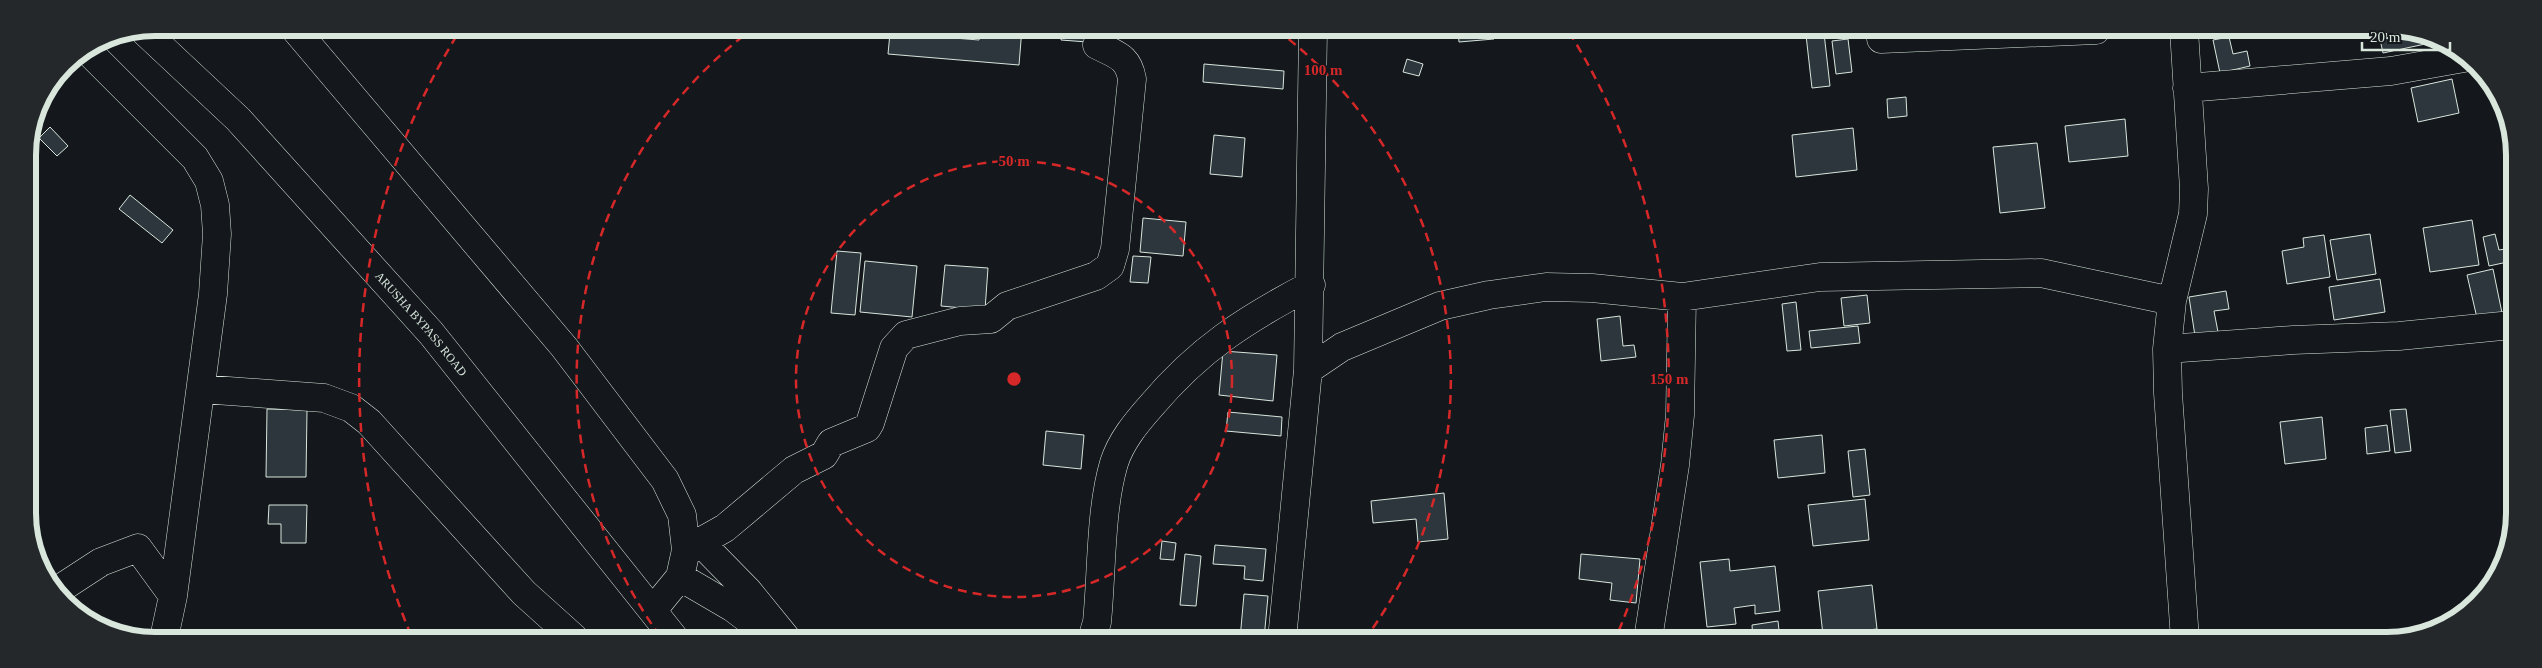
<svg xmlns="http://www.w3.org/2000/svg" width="2542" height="668" viewBox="0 0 2542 668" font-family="Georgia,serif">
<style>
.building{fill:#2c363c;stroke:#d8e6dc}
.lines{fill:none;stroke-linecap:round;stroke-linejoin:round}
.minor-casing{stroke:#d8e6dc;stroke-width:29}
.major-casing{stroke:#d8e6dc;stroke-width:29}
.minor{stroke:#14181c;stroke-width:28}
.major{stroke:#14181c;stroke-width:28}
.ring{fill:none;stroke:#d62828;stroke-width:2.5;stroke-dasharray:9 6}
.labels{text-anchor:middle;stroke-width:4;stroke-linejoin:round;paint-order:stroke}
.street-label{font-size:12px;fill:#d8e6dc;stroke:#14181c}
.rim{fill:none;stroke:#d8e6dc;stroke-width:6}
.centre{fill:#d62828;stroke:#14181c;stroke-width:2.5}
.ring-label{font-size:15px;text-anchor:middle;font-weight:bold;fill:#d62828;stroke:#14181c;stroke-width:4;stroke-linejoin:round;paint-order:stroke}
</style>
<rect width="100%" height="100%" fill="#14181c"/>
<path class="building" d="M 980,28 L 1022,28 L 1019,65 L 888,54 L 890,33 L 979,40 Z
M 1062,29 L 1088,29 L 1087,42 L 1061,40 Z
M 1217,29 L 1252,29 L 1252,33 Z
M 1458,29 L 1493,29 L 1494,39 L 1459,42 Z
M 2378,30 L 2412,30 L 2430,40 L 2430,43 L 2383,53 Z
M 1824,33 L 1830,86 L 1812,88 L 1806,35 Z
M 2229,37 L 2233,54 L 2247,51 L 2250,66 L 2220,73 L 2213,40 Z
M 1848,39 L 1852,72 L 1836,74 L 1832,41 Z
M 1407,59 L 1423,64 L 1419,76 L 1403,72 Z
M 1204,64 L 1284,71 L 1283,89 L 1203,82 Z
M 2452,79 L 2459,113 L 2418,122 L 2411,88 Z
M 1906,97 L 1907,116 L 1888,118 L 1887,99 Z
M 2125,119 L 2128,156 L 2069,162 L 2065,126 Z
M 50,127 L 68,146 L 57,156 L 39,138 Z
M 1853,128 L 1857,170 L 1796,177 L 1792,135 Z
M 1214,135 L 1245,138 L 1242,177 L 1210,174 Z
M 2037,143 L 2045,208 L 2000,213 L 1993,147 Z
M 130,195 L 173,230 L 162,243 L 119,209 Z
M 1143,218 L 1186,222 L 1183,256 L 1140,252 Z
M 2472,220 L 2479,265 L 2430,272 L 2423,228 Z
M 2370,234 L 2376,274 L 2337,280 L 2330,240 Z
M 2495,234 L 2499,250 L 2511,248 L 2509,236 L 2512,235 L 2512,261 L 2489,266 L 2483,237 Z
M 2324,235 L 2330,277 L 2287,284 L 2282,251 L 2304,247 L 2303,238 Z
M 837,251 L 861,253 L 855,315 L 831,313 Z
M 1133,256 L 1151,257 L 1148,283 L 1130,282 Z
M 865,261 L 917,266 L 912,317 L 860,312 Z
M 945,265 L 988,268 L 985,310 L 941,306 Z
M 2512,267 L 2512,308 L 2504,269 Z
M 2493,269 L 2502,313 L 2477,318 L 2467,275 Z
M 2380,279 L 2385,312 L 2334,320 L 2329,287 Z
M 2226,291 L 2229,309 L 2214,311 L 2218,332 L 2195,336 L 2189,297 Z
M 1867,295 L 1870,323 L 1844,326 L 1841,298 Z
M 1796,302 L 1801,350 L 1787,351 L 1782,304 Z
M 1620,316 L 1623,346 L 1634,345 L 1636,357 L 1601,361 L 1597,319 Z
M 1858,326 L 1860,343 L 1811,348 L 1809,331 Z
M 1223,351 L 1277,355 L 1273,401 L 1219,395 Z
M 2509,404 L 2512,404 L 2512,449 L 2511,449 Z
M 267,409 L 307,410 L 306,477 L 266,477 Z
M 2406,409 L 2411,451 L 2395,453 L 2390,410 Z
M 1228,412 L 1282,417 L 1281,436 L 1226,431 Z
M 2322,417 L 2326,459 L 2285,464 L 2280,422 Z
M 2387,425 L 2390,451 L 2367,454 L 2365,428 Z
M 1046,431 L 1084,435 L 1081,469 L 1043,465 Z
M 1822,435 L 1825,473 L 1778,478 L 1774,440 Z
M 1865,449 L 1870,495 L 1853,497 L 1848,451 Z
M 1444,493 L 1448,539 L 1418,542 L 1416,519 L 1373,523 L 1371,501 Z
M 1865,499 L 1869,540 L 1813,546 L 1808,505 Z
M 269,505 L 307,505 L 306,543 L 281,543 L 281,524 L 268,524 Z
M 1162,541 L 1176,543 L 1174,560 L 1160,559 Z
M 1215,545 L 1266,549 L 1263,581 L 1244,579 L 1245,566 L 1213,564 Z
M 1185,554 L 1201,556 L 1196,606 L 1180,605 Z
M 1581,554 L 1640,559 L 1636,603 L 1610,600 L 1612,583 L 1579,579 Z
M 1729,559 L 1730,571 L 1775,566 L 1780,611 L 1755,614 L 1755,605 L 1734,608 L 1736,624 L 1707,627 L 1700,562 Z
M 1872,585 L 1877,629 L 1823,635 L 1818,591 Z
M 1244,594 L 1268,596 L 1264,639 L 1240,639 Z
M 1778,621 L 1780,640 L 1753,640 L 1752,625 Z"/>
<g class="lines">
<defs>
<path id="minor" d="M 294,28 L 564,347 L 665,480 L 682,515 L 686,550 L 680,577 L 653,610
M 2184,30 L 2194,189 L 2193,214 L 2172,301 L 2167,349 L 2168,393 L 2185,640
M 1881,39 L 2096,30
M 87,50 L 195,158 L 209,181 L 215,205 L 217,234 L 213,294 L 173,596 L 164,638
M 2187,88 L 2391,71 L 2464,58
M 2167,349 L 2293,340 L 2399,336 L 2512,325
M 1308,370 L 1342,347 L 1440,306 L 1489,295 L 1546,287 L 1592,288 L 1682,297 L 1820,277 L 2041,273 L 2172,301
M 201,389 L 324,398 L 351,408 L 369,422 L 524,593 L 574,638
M 700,542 L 748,591 L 787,639
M 686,550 L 725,528 L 794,470 L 824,455 L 831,443 L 867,428 L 870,423 L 894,348 L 906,335 L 960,321 L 991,319 L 1007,306 L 1096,276 L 1110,266 L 1115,249 L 1132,79 C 1128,56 1116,55 1097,45
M 680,577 L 733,608 L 749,620 L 765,639
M 58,590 L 101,562 L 138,548 L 173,596
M 1092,639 L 1097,622 C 1102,572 1100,510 1114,463 C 1121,441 1136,423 1151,406 C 1199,349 1246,319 1311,285
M 1282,639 L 1308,370 L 1313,29
M 1648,639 L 1675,465 L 1680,415 L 1682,297"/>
<g id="major">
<path id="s1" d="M 143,30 L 238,119 L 431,333 L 675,639"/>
</g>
</defs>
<use href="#minor" class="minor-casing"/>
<use href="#major" class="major-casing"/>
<use href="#minor" class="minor"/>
<use href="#major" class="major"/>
</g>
<g class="ring">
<circle cx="1014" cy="379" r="218"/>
<path d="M660 636A437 437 0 0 1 751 30M1277 30A437 437 0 0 1 1365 639"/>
<path d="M411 635A655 655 0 0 1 459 32M1569 32A655 655 0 0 1 1617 635"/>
</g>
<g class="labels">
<g class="street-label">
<text dy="4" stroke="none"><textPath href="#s1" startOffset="405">ARUSHA BYPASS ROAD</textPath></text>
</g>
</g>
<path d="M0 0H2542V668H0ZM155 36H2387A119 119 0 0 1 2506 155V513A119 119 0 0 1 2387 632H155A119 119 0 0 1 36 513V155A119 119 0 0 1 155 36Z" fill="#24282b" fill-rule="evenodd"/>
<path class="rim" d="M155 36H2387A119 119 0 0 1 2506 155V513A119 119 0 0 1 2387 632H155A119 119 0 0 1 36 513V155A119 119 0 0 1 155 36Z"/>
<circle cx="1014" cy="379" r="8" class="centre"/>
<g class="ring-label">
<text x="1323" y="75">100 m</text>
<text x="1014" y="166">50 m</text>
<text x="1669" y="384">150 m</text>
</g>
<path d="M2362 42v8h88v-8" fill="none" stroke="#d8e6dc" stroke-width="2.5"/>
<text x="2370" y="42" font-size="15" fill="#d8e6dc" stroke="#14181c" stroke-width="4" paint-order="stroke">20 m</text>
</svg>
